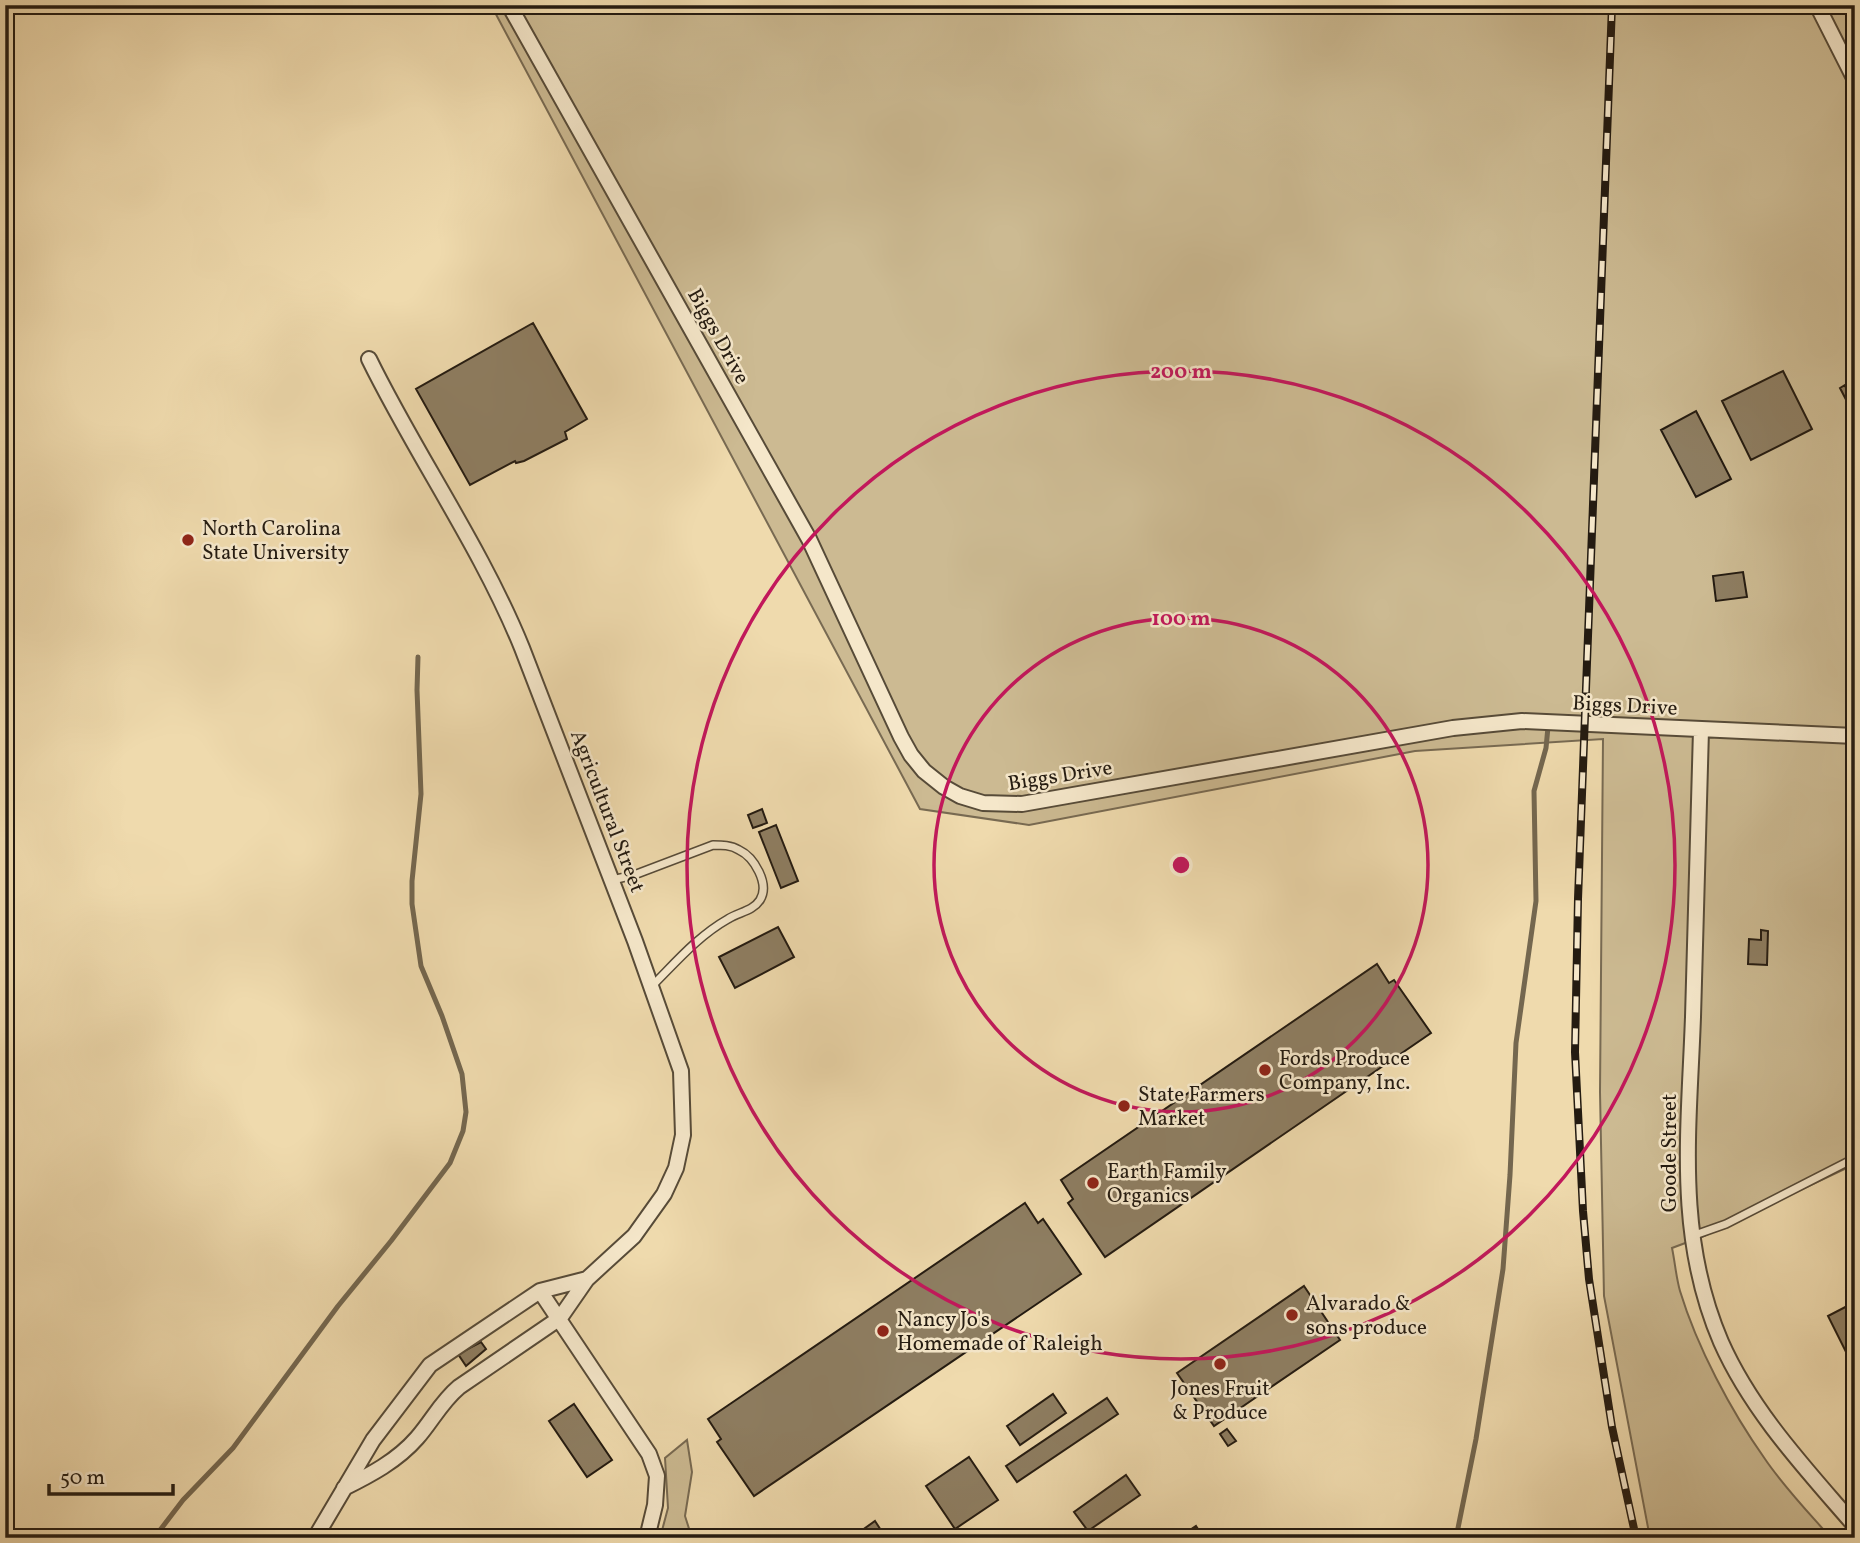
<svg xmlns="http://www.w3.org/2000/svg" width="1860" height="1543" viewBox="0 0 1860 1543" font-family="Vollkorn,serif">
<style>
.green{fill:#ccba92;stroke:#786a52;stroke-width:2}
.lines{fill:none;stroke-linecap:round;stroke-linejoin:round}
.stream{stroke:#74674f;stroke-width:5}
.building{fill:#8e7e62;stroke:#241b11;stroke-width:2}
.lane-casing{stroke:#574b38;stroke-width:10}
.street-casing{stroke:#574b38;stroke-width:18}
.lane{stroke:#f5e7ca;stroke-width:7}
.street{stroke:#f5e7ca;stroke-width:14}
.rail-casing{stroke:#241b11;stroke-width:8}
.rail{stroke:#f5e7ca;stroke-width:5;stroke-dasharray:16;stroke-linecap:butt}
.ring{fill:none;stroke:#c2185b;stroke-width:3.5}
.poi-dot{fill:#8f2418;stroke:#f5e7ca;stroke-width:2.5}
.labels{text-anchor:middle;stroke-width:5;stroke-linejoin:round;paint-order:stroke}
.street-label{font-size:21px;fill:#241b11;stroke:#f5e7ca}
.poi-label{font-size:21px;fill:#241b11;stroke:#f5e7ca;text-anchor:start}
.centre{fill:#c2185b;stroke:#f5e7ca;stroke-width:3.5}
.ring-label{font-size:21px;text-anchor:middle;font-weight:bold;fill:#c2185b;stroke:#f5e7ca;stroke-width:5;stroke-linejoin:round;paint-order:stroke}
</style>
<rect width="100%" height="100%" fill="#efdaad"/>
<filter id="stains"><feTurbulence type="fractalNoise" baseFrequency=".00286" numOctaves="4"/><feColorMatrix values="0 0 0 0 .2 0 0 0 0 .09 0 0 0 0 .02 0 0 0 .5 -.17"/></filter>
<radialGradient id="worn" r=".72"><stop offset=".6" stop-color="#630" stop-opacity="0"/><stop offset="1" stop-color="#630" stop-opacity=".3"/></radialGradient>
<path class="green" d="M 491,5 L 1855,5 L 1855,1164 L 1704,1236 L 1672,1248 C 1675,1262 1676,1277 1680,1291 C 1697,1347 1731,1411 1765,1459 C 1784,1487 1809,1513 1831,1538 L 1650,1538 L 1604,1296 L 1600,1092 L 1603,739 L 1415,751 L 1029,825 L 920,809 Z
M 687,1440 L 692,1472 L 685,1516 L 692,1538 L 660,1538 L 668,1508 L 665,1458 Z"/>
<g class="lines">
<path class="stream" d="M 154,1538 L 183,1500 L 233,1448 L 338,1306 L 391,1241 L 450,1163 L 463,1131 L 466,1112 L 462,1074 L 442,1016 L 421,966 L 412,904 L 412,881 L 421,794 L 417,690 L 418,657
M 1456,1538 L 1476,1439 L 1503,1269 L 1510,1175 L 1516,1043 L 1536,901 L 1534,791 L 1546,748 L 1548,727"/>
</g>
<path class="building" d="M 533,323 L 587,419 L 565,432 L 567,439 L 524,461 L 516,463 L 515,461 L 470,485 L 416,389 Z
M 1783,371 L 1812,429 L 1751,460 L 1722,401 Z
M 1845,385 L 1846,388 L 1850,385 L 1855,395 L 1853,413 L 1840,388 Z
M 1696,411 L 1731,479 L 1696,497 L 1661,430 Z
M 1743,572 L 1747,597 L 1716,601 L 1713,576 Z
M 762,809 L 767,823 L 753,828 L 748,815 Z
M 776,825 L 798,881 L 781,888 L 759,832 Z
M 778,927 L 794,957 L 735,988 L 719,957 Z
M 1761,930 L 1768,931 L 1767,965 L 1748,964 L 1749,939 L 1761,940 Z
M 1377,964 L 1389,983 L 1394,980 L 1431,1033 L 1105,1257 L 1068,1203 L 1073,1199 L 1061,1180 Z
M 1025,1203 L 1038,1223 L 1043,1219 L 1081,1274 L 754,1496 L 717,1442 L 721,1439 L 708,1419 Z
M 1304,1286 L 1340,1340 L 1214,1426 L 1177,1373 Z
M 1855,1302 L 1855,1360 L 1851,1362 L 1828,1316 Z
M 481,1342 L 486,1349 L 466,1366 L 458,1354 Z
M 1053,1394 L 1066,1413 L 1020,1445 L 1007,1426 Z
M 1107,1398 L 1118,1414 L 1017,1482 L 1006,1466 Z
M 574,1404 L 612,1460 L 587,1477 L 549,1421 Z
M 1227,1429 L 1236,1441 L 1228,1446 L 1220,1434 Z
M 969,1457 L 998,1500 L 955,1529 L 926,1486 Z
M 1126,1475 L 1140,1495 L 1088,1531 L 1074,1512 Z
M 875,1521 L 886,1538 L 851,1538 Z
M 1196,1526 L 1204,1538 L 1178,1538 Z"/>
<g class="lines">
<defs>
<path id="lane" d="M 612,880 L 634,875 L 713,845 C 722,845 731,845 739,850 C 754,857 770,884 760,900 C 753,911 739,912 728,919 C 698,936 676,962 652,986
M 1847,1162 L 1855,1175
M 1692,1236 L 1726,1224 L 1855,1158"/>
<path id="street" d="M 509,5 L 809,539 L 901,737 L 911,755 L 924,771 L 944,787 L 960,796 L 983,803 L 1022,804 L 1453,728 L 1522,721 L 1855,736
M 1817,5 L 1855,80
M 1701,730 C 1698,826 1696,922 1693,1017 C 1689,1130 1675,1235 1721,1342 C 1752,1412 1806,1469 1855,1526
M 540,1291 L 649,1454 L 657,1476 L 655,1505 L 647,1538
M 344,1488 C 370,1475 397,1461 417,1438 C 432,1421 441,1402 459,1387 L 560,1318 L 587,1279 L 634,1236 L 664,1194 L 676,1168 L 683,1135 L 681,1071 L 635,941 L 522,648 C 481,547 417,457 369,359
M 315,1538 L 373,1440 L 430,1365 L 540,1291 L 587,1279"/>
</defs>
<use href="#lane" class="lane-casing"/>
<use href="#street" class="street-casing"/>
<use href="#lane" class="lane"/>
<use href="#street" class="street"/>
<defs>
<path id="rail" d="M 1612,5 L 1578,899 L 1575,1052 L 1583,1211 L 1589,1279 L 1612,1427 L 1636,1538"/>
</defs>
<use href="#rail" class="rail-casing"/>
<use href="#rail" class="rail"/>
</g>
<g class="ring">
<circle cx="1181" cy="865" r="247"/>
<circle cx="1181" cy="865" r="494"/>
</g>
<g class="poi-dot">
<circle cx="188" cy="540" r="7"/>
<circle cx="1265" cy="1070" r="7"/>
<circle cx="1124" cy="1106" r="7"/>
<circle cx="1093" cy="1183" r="7"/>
<circle cx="1292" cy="1315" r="7"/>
<circle cx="883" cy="1331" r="7"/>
<circle cx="1220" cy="1364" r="7"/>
</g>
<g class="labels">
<g class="street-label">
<text transform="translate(719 336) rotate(61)" y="7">Biggs Drive</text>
<text transform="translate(1625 705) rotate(3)" y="7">Biggs Drive</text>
<text transform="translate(1060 775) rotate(-9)" y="7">Biggs Drive</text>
<text transform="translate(608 811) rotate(69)" y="7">Agricultural Street</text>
<text transform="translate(1669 1153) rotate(-90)" y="7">Goode Street</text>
</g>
<g class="poi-label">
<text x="202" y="535">North Carolina<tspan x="202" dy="24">State University</tspan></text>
<text x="1279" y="1065">Fords Produce<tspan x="1279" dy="24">Company, Inc.</tspan></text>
<text x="1138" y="1101">State Farmers<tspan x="1138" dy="24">Market</tspan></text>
<text x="1107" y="1178">Earth Family<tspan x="1107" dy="24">Organics</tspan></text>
<text x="1306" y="1310">Alvarado &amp;<tspan x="1306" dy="24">sons produce</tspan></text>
<text x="897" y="1326">Nancy Jo's<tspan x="897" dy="24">Homemade of Raleigh</tspan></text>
<text x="1220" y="1395" text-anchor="middle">Jones Fruit<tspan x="1220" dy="24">&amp; Produce</tspan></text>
</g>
</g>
<circle cx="1181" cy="865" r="10" class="centre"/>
<g class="ring-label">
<text x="1181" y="378">200 m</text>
<text x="1181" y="625">100 m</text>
</g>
<rect width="1860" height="1543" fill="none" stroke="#efdaad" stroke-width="28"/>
<rect x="7" y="7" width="1846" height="1529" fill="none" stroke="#241b11" stroke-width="3.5"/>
<rect x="14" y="14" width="1832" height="1515" fill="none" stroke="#241b11" stroke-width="2"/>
<path d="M49 1484v10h124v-10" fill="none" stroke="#241b11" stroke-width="3.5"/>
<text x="60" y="1484" font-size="21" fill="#241b11" stroke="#f5e7ca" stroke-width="5" paint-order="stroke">50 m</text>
<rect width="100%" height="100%" filter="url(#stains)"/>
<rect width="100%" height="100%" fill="url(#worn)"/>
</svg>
